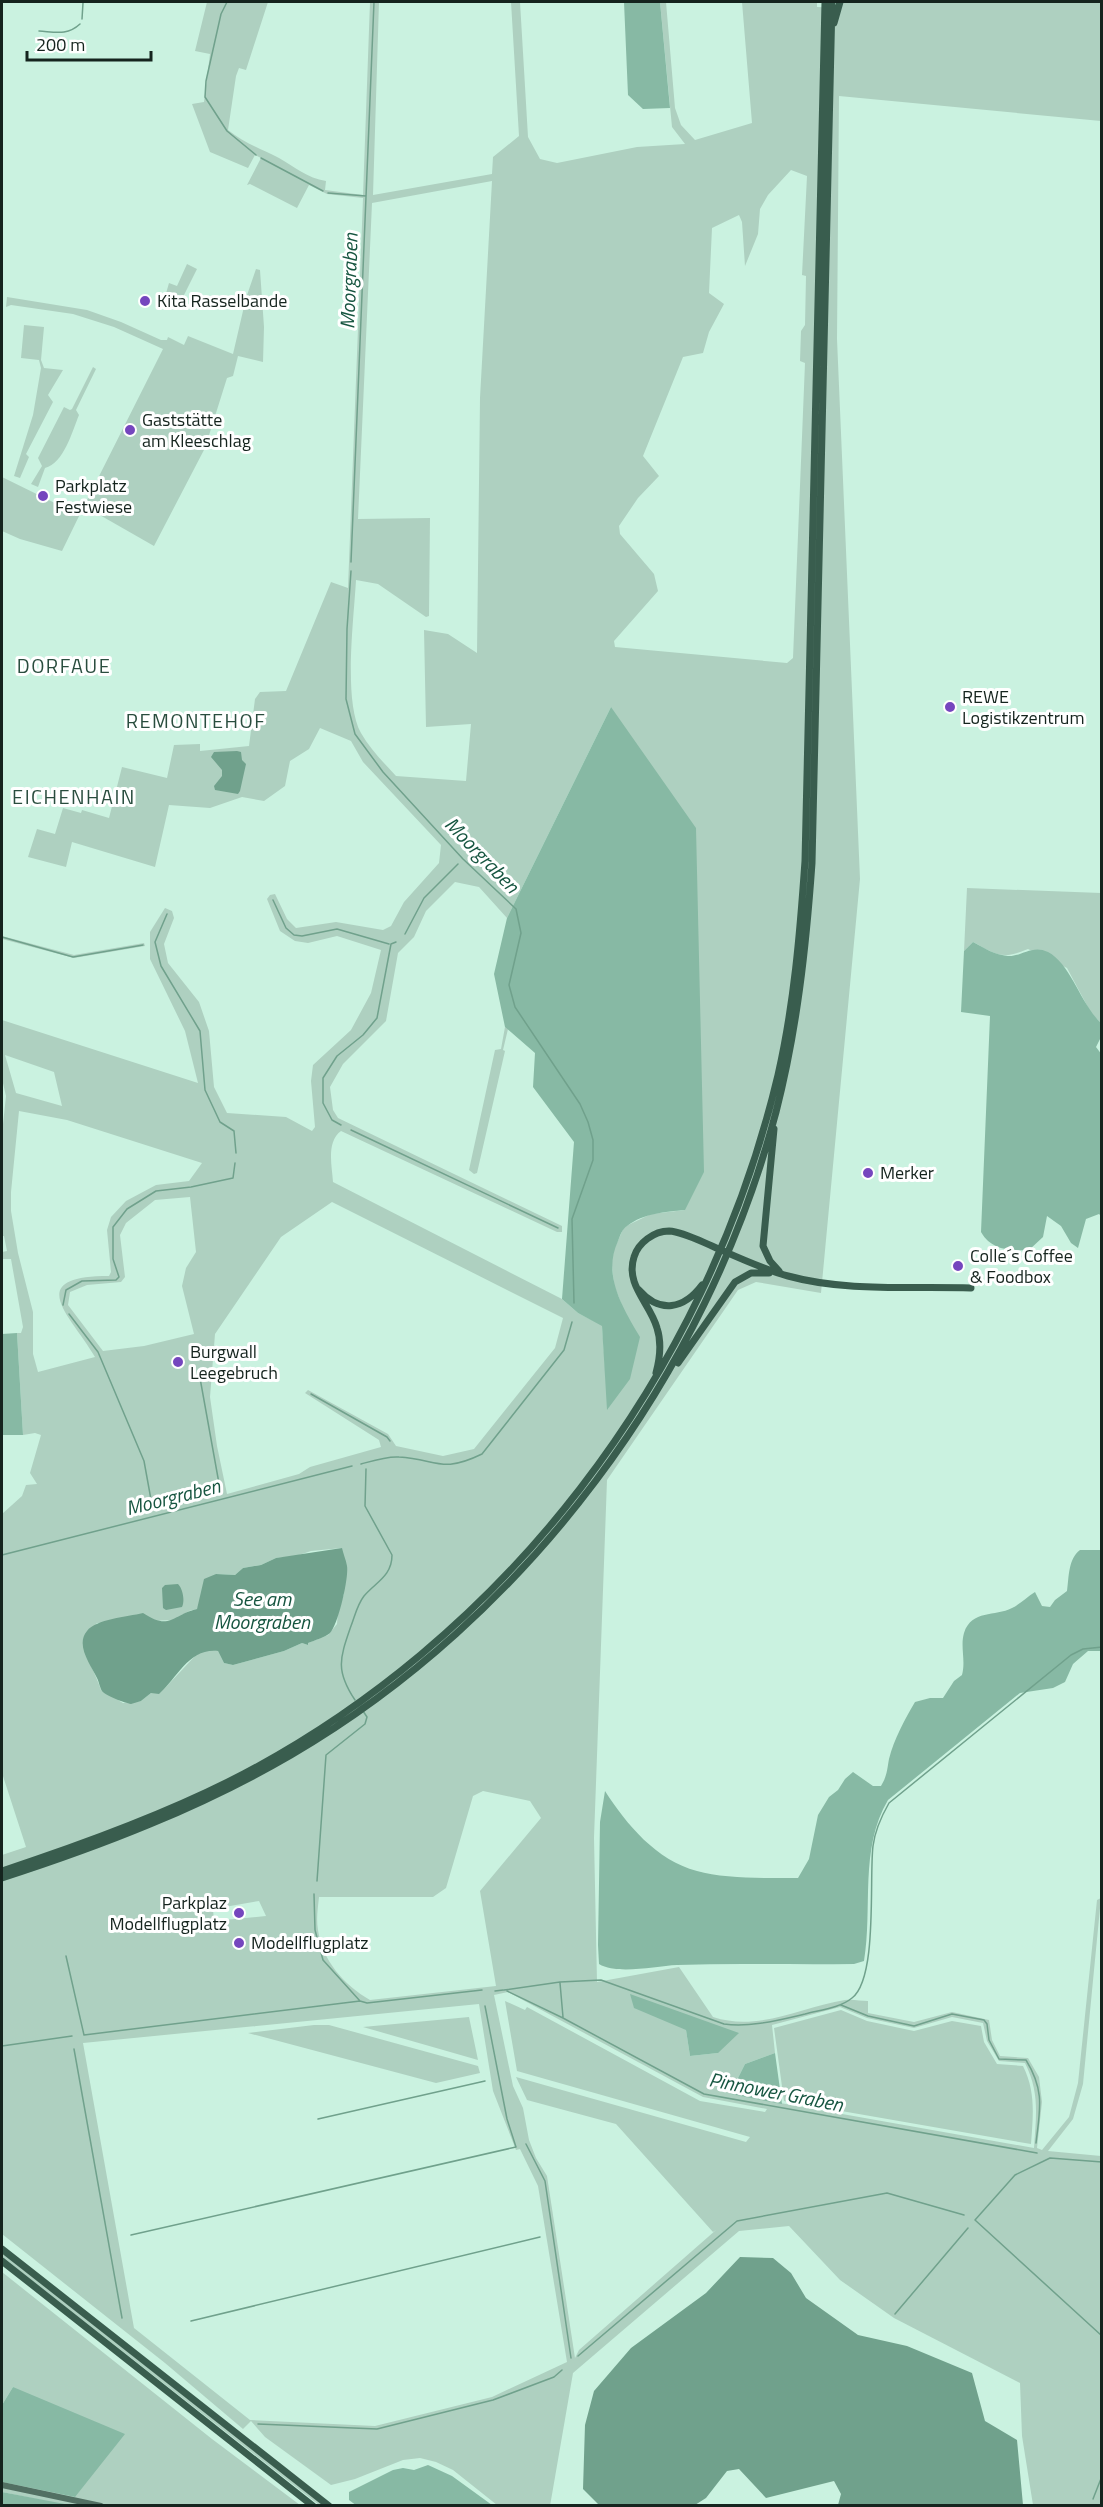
<svg xmlns="http://www.w3.org/2000/svg" width="1103" height="2507" viewBox="0 0 1103 2507" font-family="'Titillium Web',sans-serif">
<style>
.green{fill:#aed0c0;fill-rule:evenodd}
.forest{fill:#87b9a4}
.water{fill:#70a18c}
.lines{fill:none;stroke-linecap:round;stroke-linejoin:round}
.stream{stroke:#70a18c;stroke-width:1.5}
.major{stroke:#527063;stroke-width:6}
.highway{stroke:#395d4e;stroke-width:7}
.poi-dot{fill:#7546be;stroke:#fff;stroke-width:2}
.labels{text-anchor:middle;stroke-width:6;stroke-linejoin:round;paint-order:stroke}
.poi-label{font-size:18px;fill:#15241e;stroke:#fff;text-anchor:start}
.water-label{font-size:20px;font-style:italic;fill:#165540;stroke:#fff}
.neighbourhood-label{font-size:20px;letter-spacing:1.5px;fill:#294d3e;stroke:#fff}
</style>
<rect width="100%" height="100%" fill="#caf2e0"/>
<path class="green" d="M 207,2 L 268,2 L 246,70 L 239,68 L 236,76 L 228,130 C 244,143 261,149 279,158 C 295,167 307,178 326,181 L 325,190 L 363,195 L 370,2 L 379,2 L 373,195 L 492,174 L 493,157 L 519,136 L 511,2 L 520,2 L 528,137 L 540,159 L 557,163 L 637,147 L 685,144 L 672,127 L 660,2 L 666,2 L 675,108 L 681,125 L 695,140 L 752,123 L 742,2 L 817,2 L 817,7 L 841,8 L 841,2 L 1101,2 L 1101,121 L 839,96 L 837,339 L 860,879 L 821,1293 L 756,1282 L 738,1290 L 607,1480 L 594,1838 L 597,1982 L 679,1967 L 713,2017 C 759,2032 801,2007 845,2000 C 853,1999 861,2001 868,2001 L 868,2013 L 914,2022 L 952,2012 L 989,2020 L 992,2040 L 1000,2056 L 1028,2058 L 1039,2077 L 1042,2102 L 1037,2148 L 1042,2150 L 1069,2117 L 1078,2083 L 1097,1900 L 1101,1898 L 1083,2084 L 1073,2119 L 1048,2151 L 1101,2156 L 1101,2505 L 1033,2505 L 1022,2436 L 1020,2383 L 894,2318 L 840,2280 L 789,2226 L 739,2231 L 573,2373 L 550,2506 L 497,2505 L 453,2470 L 436,2462 L 420,2458 L 403,2460 L 355,2479 L 331,2485 L 265,2437 L 251,2421 L 243,2429 L 165,2363 L 2,2234 L 2,1855 L 26,1847 L 2,1773 L 2,1514 L 22,1496 L 26,1485 L 37,1484 L 30,1473 L 41,1435 L 35,1433 L 23,1435 L 17,1333 L 21,1333 L 23,1327 L 11,1259 L 2,1259 L 2,1252 L 7,1251 L 4,1236 L 2,1236 L 2,1124 L 3,1124 L 6,1096 L 2,1079 L 2,1020 L 198,1083 L 185,1031 L 150,959 L 150,932 L 165,908 L 172,911 L 174,918 L 164,944 L 168,963 L 199,1002 L 209,1031 L 214,1087 L 227,1113 L 286,1117 L 312,1131 L 315,1127 L 311,1081 L 313,1065 L 351,1030 L 371,993 L 381,950 L 337,936 L 308,943 L 295,941 L 280,931 L 267,899 L 270,895 L 275,894 L 287,919 L 296,928 L 336,922 L 383,930 L 391,926 L 404,902 L 439,863 L 441,845 L 363,762 L 351,741 L 320,728 L 309,749 L 290,761 L 285,786 L 264,801 L 242,797 L 210,808 L 169,805 L 155,867 L 72,842 L 66,867 L 28,857 L 37,829 L 55,834 L 63,808 L 81,813 L 82,810 L 109,818 L 122,767 L 167,778 L 174,745 L 200,744 L 200,751 L 249,746 L 255,699 L 260,692 L 286,691 L 331,582 L 348,588 L 363,198 L 327,194 L 309,185 L 297,208 L 250,184 L 247,185 L 261,158 L 255,155 L 248,168 L 210,152 L 192,104 L 204,102 L 210,54 L 195,51 ZM 791,170 L 807,176 L 802,275 L 806,276 L 805,325 L 801,331 L 800,361 L 805,363 L 793,658 L 787,663 L 615,647 L 614,641 L 658,591 L 654,574 L 620,534 L 619,526 L 638,498 L 659,476 L 643,456 L 683,357 L 703,353 L 709,332 L 724,304 L 709,293 L 712,228 L 739,215 L 742,222 L 745,266 L 758,234 L 760,209 L 768,195 ZM 492,181 L 480,398 L 477,653 L 448,634 L 424,630 L 426,727 L 471,724 L 466,781 L 396,776 C 384,763 370,749 361,733 C 343,701 354,618 356,580 L 378,584 L 426,617 L 429,616 L 430,518 L 358,519 L 372,203 ZM 611,707 L 685,1210 L 651,1214 L 624,1227 L 611,1256 L 614,1285 L 624,1311 L 608,1409 L 602,1325 L 578,1313 L 562,1299 L 333,1182 C 332,1166 326,1142 341,1131 L 557,1232 L 562,1232 L 562,1226 L 338,1118 L 333,1110 L 330,1087 L 343,1064 L 386,1021 L 398,953 L 414,937 L 426,911 L 455,882 L 479,887 L 507,918 ZM 5,1055 L 54,1072 L 62,1106 L 16,1093 ZM 19,1111 L 67,1120 L 202,1163 L 189,1181 L 156,1185 L 126,1201 L 111,1217 L 107,1230 L 111,1272 L 109,1276 C 21,1276 72,1317 95,1357 L 38,1372 L 33,1354 L 33,1312 L 18,1253 L 11,1211 L 11,1192 ZM 190,1197 L 196,1252 L 186,1268 L 182,1286 L 194,1334 L 144,1346 L 103,1351 L 68,1305 L 70,1292 L 87,1285 L 121,1282 L 125,1277 L 120,1235 L 126,1223 L 155,1200 ZM 332,1202 L 563,1318 L 555,1348 L 474,1449 L 443,1456 L 396,1446 L 388,1434 L 308,1390 L 305,1393 L 379,1440 L 381,1447 L 310,1467 L 299,1474 L 227,1494 L 217,1446 L 210,1397 L 215,1334 L 281,1237 ZM 342,1548 L 344,1594 L 338,1610 L 337,1624 L 328,1635 L 308,1643 L 308,1645 L 302,1643 L 284,1651 L 233,1665 L 224,1663 L 218,1651 L 206,1649 L 195,1656 L 165,1688 L 151,1693 L 141,1701 L 123,1703 L 101,1690 C 96,1674 87,1661 83,1643 L 97,1623 L 174,1620 L 189,1611 L 197,1609 L 216,1574 L 235,1575 L 243,1568 L 261,1565 L 276,1558 L 296,1556 L 311,1551 ZM 483,1791 L 530,1801 L 541,1818 L 480,1891 L 496,1986 L 370,2000 C 344,1985 322,1960 318,1930 C 316,1919 318,1907 319,1897 L 433,1897 L 446,1888 L 473,1796 ZM 259,1901 L 266,1916 L 214,1921 L 213,1909 ZM 508,1992 L 703,2097 L 767,2109 L 765,2112 L 700,2101 L 527,2007 L 525,2010 L 505,2001 L 517,2071 L 750,2137 L 746,2142 L 516,2077 L 527,2100 L 616,2124 L 713,2232 L 716,2230 L 579,2350 L 575,2358 L 547,2176 L 536,2158 L 529,2140 L 523,2108 L 513,2086 L 494,1995 ZM 479,2004 L 493,2091 L 516,2150 L 520,2149 L 538,2186 L 567,2362 L 492,2397 L 375,2426 L 250,2420 L 134,2328 L 83,2043 ZM 840,2007 L 867,2018 L 914,2028 L 952,2017 L 983,2023 L 987,2041 L 999,2061 L 1025,2063 C 1040,2093 1036,2116 1034,2148 L 730,2094 L 745,2064 L 775,2053 L 772,2025 ZM 686,2030 L 718,2053 L 690,2056 Z
M 187,264 L 197,269 L 179,305 L 165,297 L 169,283 L 177,286 Z
M 256,269 L 260,270 L 264,327 L 263,362 L 238,356 L 233,376 L 227,378 L 205,448 L 154,546 L 84,506 L 163,349 L 114,327 L 73,314 L 11,305 L 6,307 L 7,297 L 87,310 L 121,322 L 161,340 L 167,340 L 168,337 L 184,345 L 188,336 L 233,354 L 246,298 Z
M 24,325 L 44,327 L 41,360 L 44,368 L 63,370 L 48,395 L 53,402 L 26,454 L 29,457 L 20,478 L 14,476 L 33,415 L 41,368 L 39,360 L 21,358 Z
M 93,367 L 96,369 L 76,410 L 79,415 C 72,432 64,463 45,468 L 38,487 L 31,484 L 42,466 L 38,458 L 64,407 L 70,410 L 72,409 Z
M 2,477 L 61,506 L 63,503 L 81,512 L 62,551 L 20,539 L 2,531 Z
M 967,888 L 1101,893 L 1101,1023 L 1091,1013 L 1067,968 L 1028,949 C 1002,960 997,955 973,942 L 964,951 Z
M 2,936 L 74,955 L 144,943 L 145,946 L 74,958 L 2,939 Z
M 505,1027 L 508,1029 L 503,1050 L 505,1051 L 477,1173 L 474,1174 L 469,1170 L 495,1050 L 501,1049 Z
M 841,2010 L 867,2021 L 914,2031 L 952,2021 L 981,2026 L 984,2042 L 997,2064 L 1023,2066 C 1036,2092 1033,2116 1031,2144 L 784,2101 L 774,2028 Z
M 469,2017 L 478,2060 L 363,2027 Z
M 314,2025 L 329,2025 L 478,2066 L 480,2073 L 436,2083 L 248,2033 Z
M 2,2253 L 323,2505 L 319,2505 L 2,2257 Z
M 2,2272 L 212,2439 L 300,2505 L 70,2506 L 2,2492 L 2,2482 L 75,2497 L 13,2387 L 2,2405 Z"/>
<path class="forest" d="M 624,2 L 660,2 L 670,108 L 643,109 L 628,95 Z
M 611,707 L 696,828 L 704,1172 L 685,1210 C 665,1212 644,1213 627,1226 C 622,1229 620,1236 618,1241 C 602,1275 623,1308 640,1337 L 630,1379 L 607,1410 L 602,1326 L 578,1313 L 562,1299 L 574,1142 L 533,1087 L 535,1053 L 505,1027 L 494,974 L 507,918 Z
M 973,942 C 984,948 995,955 1008,956 C 1021,957 1032,944 1048,952 C 1071,964 1080,1003 1101,1023 L 1101,1037 L 1096,1047 L 1102,1055 L 1101,1216 L 1099,1214 L 1086,1219 L 1078,1248 L 1071,1243 L 1061,1226 L 1047,1216 L 1043,1237 L 1029,1250 C 1010,1251 991,1250 981,1232 L 990,1016 L 961,1012 L 964,951 Z
M 17,1333 L 23,1435 L 2,1435 L 2,1334 Z
M 1080,1550 L 1101,1550 L 1101,1651 L 1088,1651 L 1073,1664 L 1065,1682 L 1053,1688 L 1020,1693 L 888,1800 C 859,1849 873,1908 864,1961 L 854,1964 C 795,1965 736,1963 677,1965 C 656,1966 617,1975 599,1964 L 598,1945 L 600,1822 L 605,1791 C 627,1825 656,1860 697,1871 C 724,1879 768,1878 798,1878 L 809,1859 L 818,1815 L 829,1797 L 838,1790 L 845,1779 L 853,1772 L 873,1786 L 881,1786 C 887,1776 887,1770 889,1759 C 894,1739 905,1719 915,1702 L 930,1698 L 943,1698 L 954,1681 L 962,1675 C 966,1660 960,1647 964,1633 C 972,1609 995,1617 1012,1608 C 1020,1604 1027,1597 1035,1592 L 1042,1606 L 1050,1607 L 1055,1600 L 1067,1591 C 1069,1577 1068,1559 1080,1550 Z
M 630,1994 L 739,2033 L 718,2053 L 690,2056 L 686,2030 L 634,2008 Z
M 775,2053 L 782,2104 L 730,2094 L 745,2064 Z
M 13,2387 L 125,2434 L 75,2497 L 2,2482 L 2,2405 Z
M 428,2465 L 452,2476 L 492,2505 L 357,2506 L 349,2500 L 349,2492 L 393,2470 L 403,2468 L 414,2470 Z
M 2,2492 L 70,2505 L 2,2505 Z"/>
<path class="water" d="M 237,751 L 241,752 L 242,760 L 246,764 L 240,791 L 238,794 L 215,790 L 214,786 L 222,776 L 222,770 L 211,757 L 214,752 Z
M 342,1548 C 343,1553 346,1560 347,1566 C 349,1578 338,1625 330,1633 C 324,1638 315,1640 308,1643 L 308,1645 L 302,1643 L 284,1651 L 233,1665 L 224,1663 L 218,1651 C 189,1648 178,1677 159,1694 L 151,1693 L 141,1701 L 131,1704 C 125,1703 106,1696 102,1691 C 100,1688 99,1682 97,1678 C 91,1665 75,1645 87,1631 C 96,1619 127,1617 143,1613 C 170,1631 172,1615 197,1609 L 204,1579 L 216,1574 L 235,1575 L 243,1568 L 261,1565 L 276,1558 Z
M 178,1584 C 183,1589 185,1601 182,1607 L 166,1610 L 163,1608 L 162,1588 L 165,1585 Z
M 740,2257 L 773,2258 L 791,2273 L 806,2298 L 858,2335 L 907,2346 L 972,2373 L 985,2421 L 1017,2440 L 1023,2505 L 838,2505 L 841,2494 L 834,2481 L 766,2498 L 739,2469 L 727,2471 L 706,2498 L 695,2505 L 600,2506 L 583,2489 L 585,2425 L 594,2391 L 631,2348 L 706,2293 Z"/>
<g class="lines">
<path class="stream" d="M 227,2 L 221,14 L 206,81 L 205,97 L 227,131 L 256,155
M 82,19 L 83,3
M 39,31 C 55,32 67,36 80,24
M 261,158 L 323,191
M 328,193 L 366,196
M 351,562 L 374,2
M 351,571 L 347,629 L 346,699 L 355,734 L 383,772 L 463,859 L 516,909 L 521,933 L 509,985 L 515,1007 L 580,1104 L 588,1122 L 593,1140 L 593,1160 L 572,1219 L 574,1303
M 273,900 L 286,928 L 294,935 L 302,936 L 337,929 L 389,944
M 167,914 L 155,942 L 161,966 L 200,1031 L 205,1090 L 220,1122 L 234,1131 L 236,1153
M 405,934 L 424,898 L 458,864
M 2,937 L 73,957 L 143,945
M 341,1125 L 332,1120 L 323,1103 L 323,1078 L 337,1056 L 363,1035 L 377,1018 L 391,944 L 396,942
M 351,1130 L 558,1228
M 63,1305 L 66,1290 L 82,1281 L 116,1280 L 119,1277 L 113,1259 L 113,1227 L 127,1209 L 156,1191 L 191,1187 L 233,1178 L 235,1163
M 69,1314 L 98,1352 L 144,1461 L 152,1505
M 200,1378 L 220,1489
M 311,1394 L 387,1437 L 390,1441
M 361,1464 C 372,1461 387,1456 399,1457 C 437,1459 441,1474 482,1454 L 564,1350 L 572,1322
M 2,1555 L 352,1466
M 355,1700 C 335,1670 340,1658 351,1626 C 355,1616 357,1605 364,1596 C 376,1582 392,1576 392,1555 L 365,1506 L 366,1469
M 317,1881 L 326,1755 L 365,1724 L 367,1717 L 363,1711
M 314,1894 L 315,1930 L 323,1960 L 360,2001 L 367,2003 L 482,1990
M 66,1956 L 84,2035 L 360,2001
M 560,1983 L 563,2017
M 504,1990 L 560,1982 L 601,1980 L 724,2024 C 749,2028 779,2020 805,2014 C 820,2010 840,2008 852,1998 C 878,1978 869,1878 873,1846 C 875,1830 881,1817 889,1803 L 1071,1655 L 1083,1649 L 1102,1647
M 495,1991 L 503,1990
M 507,1991 L 563,2018 L 704,2094 L 1037,2153
M 841,2005 L 868,2016 L 914,2026 L 952,2014 L 984,2020 L 987,2024 L 989,2040 L 999,2059 L 1026,2060 C 1045,2091 1040,2109 1036,2143
M 2,2046 L 72,2036
M 74,2049 L 122,2318
M 318,2119 L 485,2081
M 526,2144 L 545,2181 L 571,2358
M 1102,2162 L 1050,2158 L 1015,2175 L 975,2220 L 1102,2336
M 131,2235 L 516,2147 L 507,2119 L 485,2006
M 895,2314 L 968,2228
M 191,2321 L 540,2237
M 578,2356 L 737,2221 L 887,2193 L 964,2215
M 258,2424 L 377,2429 L 493,2400 L 554,2377 L 562,2370
M 1093,2499 L 1102,2476"/>
<path class="major" d="M 2,2485 L 101,2506"/>
<path class="highway" d="M 834,23 L 840,2
M 774,1129 L 763,1246 L 770,1261 L 779,1271
M 639,1290 C 660,1314 684,1309 702,1285
M 678,1363 L 735,1282 L 751,1273 L 769,1273
M 656,1373 C 660,1358 662,1343 657,1328 C 650,1303 625,1285 634,1257 C 638,1243 654,1231 669,1231 C 683,1232 698,1240 712,1246 C 737,1257 762,1269 788,1276 C 846,1292 911,1286 971,1288
M 2,1871 C 78,1846 156,1818 228,1782 C 505,1642 707,1375 778,1075 C 794,1005 800,933 805,861 L 825,2
M 2,1878 C 101,1846 200,1808 291,1755 C 526,1618 707,1375 776,1112 C 797,1030 806,948 812,863 L 832,2
M 2,2249 L 329,2506
M 2,2261 L 313,2506"/>
</g>
<g class="poi-dot">
<circle cx="145" cy="301" r="6"/>
<circle cx="130" cy="430" r="6"/>
<circle cx="43" cy="496" r="6"/>
<circle cx="950" cy="707" r="6"/>
<circle cx="868" cy="1173" r="6"/>
<circle cx="958" cy="1266" r="6"/>
<circle cx="178" cy="1362" r="6"/>
<circle cx="239" cy="1913" r="6"/>
<circle cx="239" cy="1943" r="6"/>
</g>
<g class="labels">
<g class="poi-label">
<text x="157" y="307">Kita Rasselbande</text>
<text x="142" y="426">Gaststätte<tspan x="142" dy="21">am Kleeschlag</tspan></text>
<text x="55" y="492">Parkplatz<tspan x="55" dy="21">Festwiese</tspan></text>
<text x="962" y="703">REWE<tspan x="962" dy="21">Logistikzentrum</tspan></text>
<text x="880" y="1179">Merker</text>
<text x="970" y="1262">Colle´s Coffee<tspan x="970" dy="21">&amp; Foodbox</tspan></text>
<text x="190" y="1358">Burgwall<tspan x="190" dy="21">Leegebruch</tspan></text>
<text x="227" y="1909" text-anchor="end">Parkplaz<tspan x="227" dy="21">Modellflugplatz</tspan></text>
<text x="251" y="1949">Modellflugplatz</text>
</g>
<g class="water-label">
<text transform="translate(349 281) rotate(-88)" y="7">Moorgraben</text>
<text transform="translate(482 855) rotate(46)" y="7">Moorgraben</text>
<text transform="translate(173 1497) rotate(-14)" y="7">Moorgraben</text>
<text x="262" y="1606">See am<tspan x="262" dy="23">Moorgraben</tspan></text>
<text transform="translate(776 2092) rotate(11)" y="7">Pinnower Graben</text>
</g>
<g class="neighbourhood-label">
<text x="64" y="673">DORFAUE</text>
<text x="196" y="728">REMONTEHOF</text>
<text x="74" y="804">EICHENHAIN</text>
</g>
</g>
<rect width="1103" height="2507" fill="none" stroke="#15241e" stroke-width="6"/>
<path d="M27 51v9h124v-9" fill="none" stroke="#15241e" stroke-width="3"/>
<text x="36" y="51" font-size="18" fill="#15241e" stroke="#ffffff" stroke-width="4.5" paint-order="stroke">200 m</text>
</svg>
